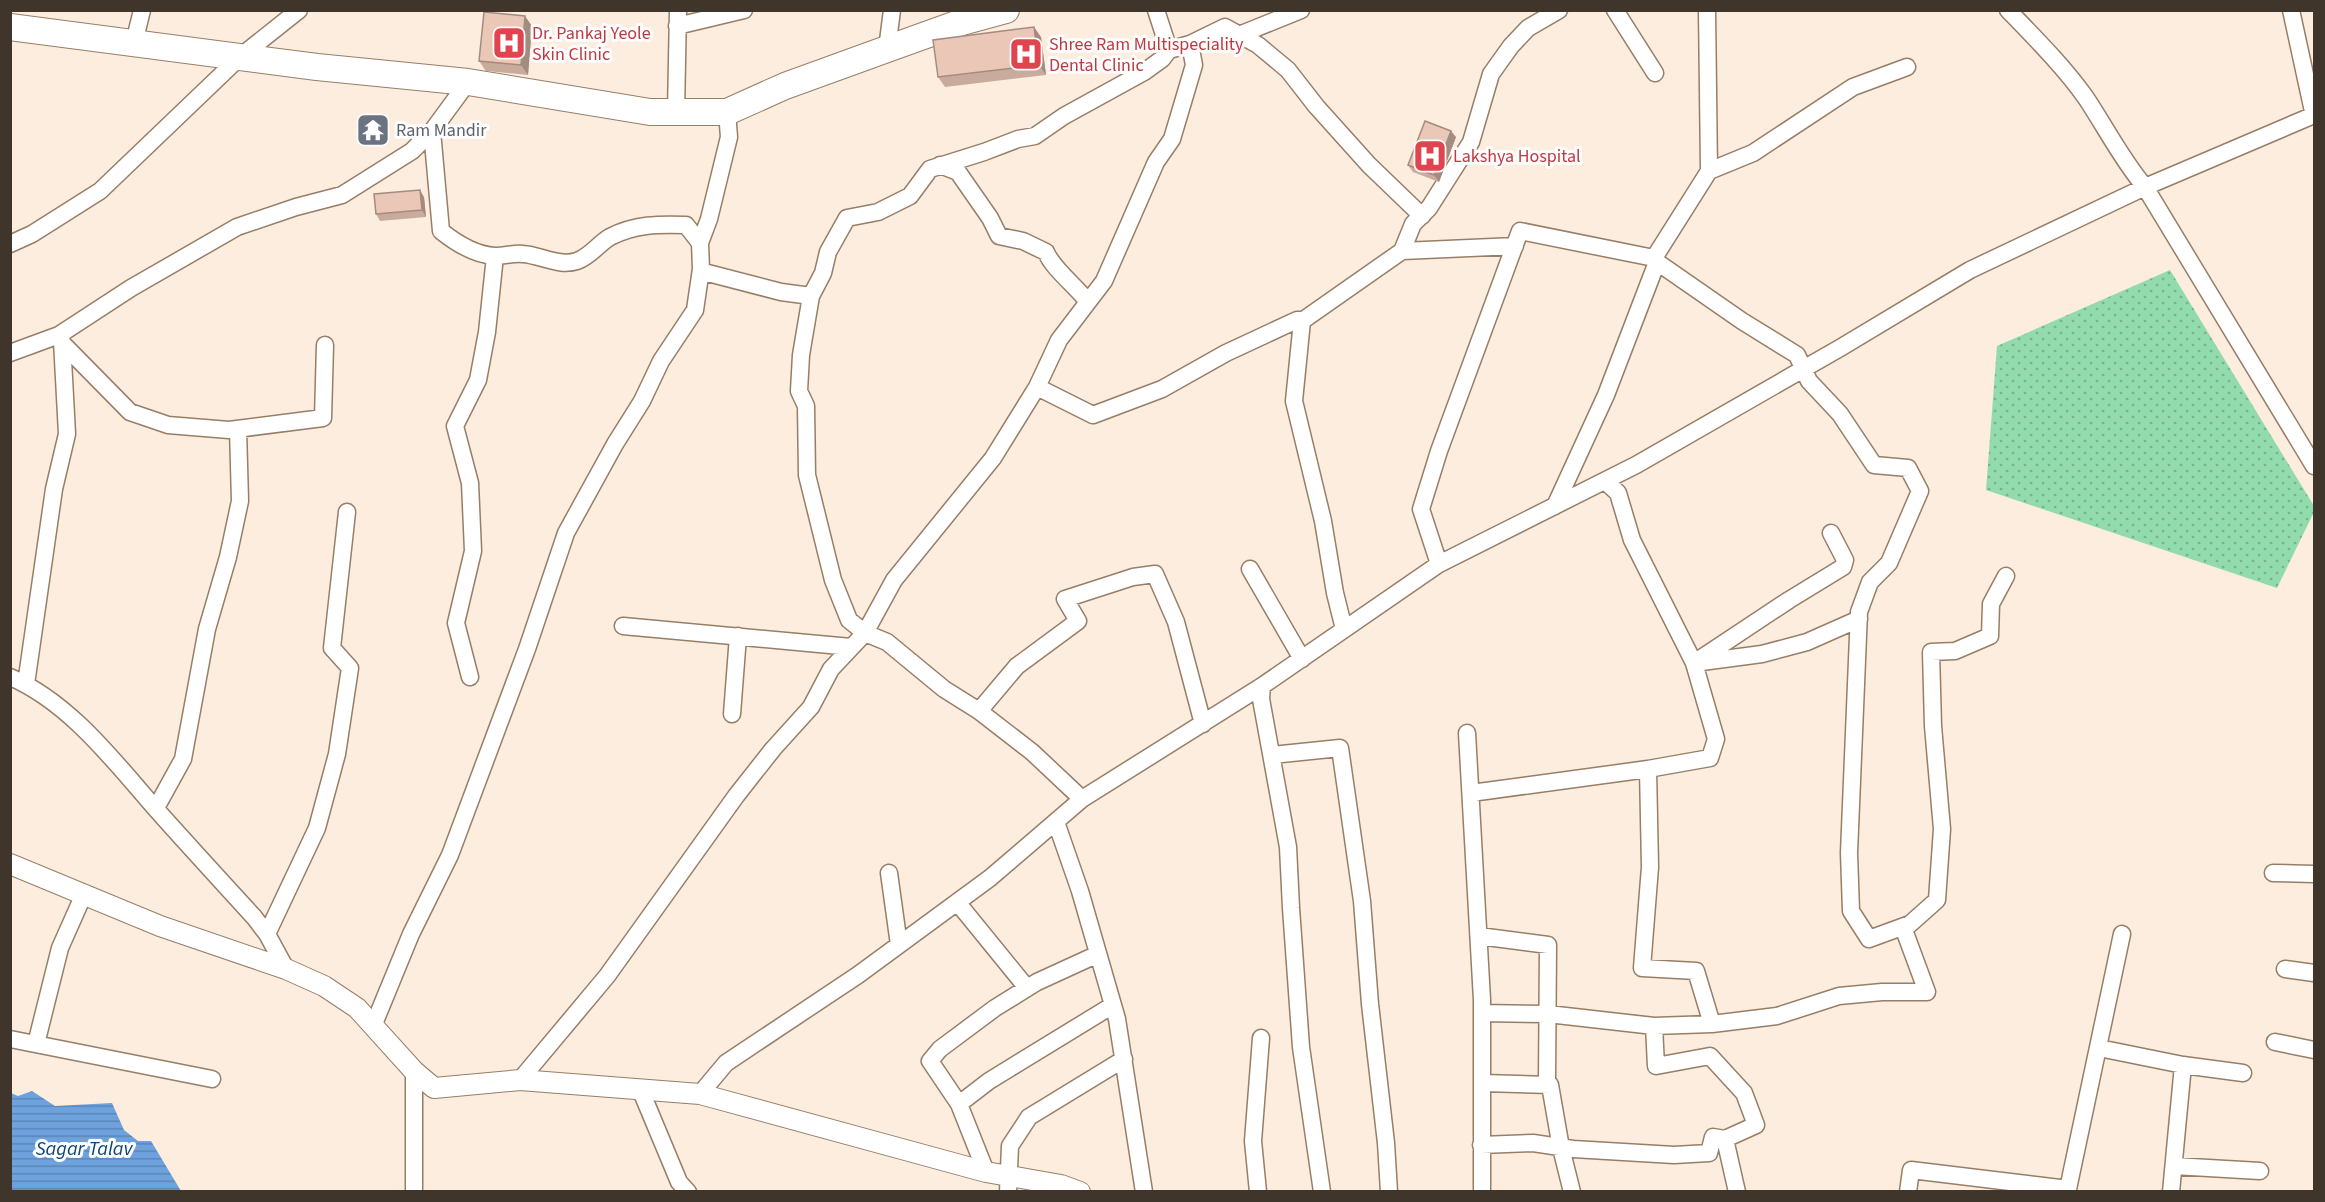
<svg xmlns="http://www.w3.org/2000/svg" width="2325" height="1202" viewBox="0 0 2325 1202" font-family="'Source Sans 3',sans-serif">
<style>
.park{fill:url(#park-dots)}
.water{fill:url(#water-rules)}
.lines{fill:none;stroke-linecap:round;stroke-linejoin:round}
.minor-casing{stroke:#967e67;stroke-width:19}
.tertiary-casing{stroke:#967e67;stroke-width:22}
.primary-casing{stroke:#967e67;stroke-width:28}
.minor{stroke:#fff;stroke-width:16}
.tertiary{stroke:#fff;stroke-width:20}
.primary{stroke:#fff;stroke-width:26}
.wall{fill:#c9ab9d}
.shaded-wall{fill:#a48b80}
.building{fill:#eac7b7;stroke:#a48b80;stroke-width:1.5}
.labels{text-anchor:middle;stroke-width:6;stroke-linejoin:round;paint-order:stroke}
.health-label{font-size:18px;fill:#be3a42;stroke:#fdfdfd;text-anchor:start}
.worship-label{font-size:18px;fill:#5b616d;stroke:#fdfdfd;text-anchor:start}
.water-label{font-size:20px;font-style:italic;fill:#09437a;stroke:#fdfdfd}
</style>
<defs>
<pattern id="park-dots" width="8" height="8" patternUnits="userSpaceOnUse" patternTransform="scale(1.5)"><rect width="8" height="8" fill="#92dbad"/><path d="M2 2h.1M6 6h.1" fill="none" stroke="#79b28d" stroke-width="1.8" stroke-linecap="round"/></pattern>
<pattern id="water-rules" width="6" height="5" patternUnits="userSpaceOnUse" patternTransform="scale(1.5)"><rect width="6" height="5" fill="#6ea2df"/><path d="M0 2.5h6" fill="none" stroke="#5c85b5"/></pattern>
</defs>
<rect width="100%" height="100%" fill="#fdedde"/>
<path class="park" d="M 2170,270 L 2314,506 L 2314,512 L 2277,588 L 1986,490 L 1997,346 Z"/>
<path class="water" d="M 32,1091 L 55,1106 L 112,1103 L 124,1130 L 138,1141 L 151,1141 L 181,1191 L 11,1191 L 11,1093 L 18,1096 Z"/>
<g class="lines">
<defs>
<path id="minor" d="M 1615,10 L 1655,73
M 2008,10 C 2035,38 2064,67 2086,98 C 2106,128 2122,160 2145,187 L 2314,115
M 2291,10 L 2314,116
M 677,26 L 744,10
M 1239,35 L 1301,10
M 134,43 L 142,10
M 1190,44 L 1225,27 L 1258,45 L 1288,70 L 1316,106 L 1369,165 L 1422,216
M 887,49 L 892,10
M 676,112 L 678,10
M 940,165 L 958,172 L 990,218 L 999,236 L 1023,241 L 1046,252 C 1052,268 1076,286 1088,302
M 1709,171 L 1753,153 L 1853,87 L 1907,67
M 700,243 L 709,219 L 729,137 L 727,112
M 10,244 L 32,234 L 100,191 L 240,57 L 299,10
M 1402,251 L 1515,246
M 1657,262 L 1654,258 L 1709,171 L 1707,10
M 811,296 L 823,273 L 828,252 L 847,218 L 878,212 L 910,196 L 930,169 L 984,152 L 1018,139 L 1035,136 L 1064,116 L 1144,72 L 1162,59 L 1169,50
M 63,344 L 130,412 L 168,425 L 229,430 L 323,418 L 325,345
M 10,353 L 59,335 L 131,288 L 237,227 L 296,207 L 342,195 L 412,151 L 432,131 L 468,82
M 1037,387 L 1093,415 L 1162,389 L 1226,353 L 1297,320 L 1304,320
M 1605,481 L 1618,493 L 1632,540 L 1694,663 L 1716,739 L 1710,758 L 1648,769 L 1650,867 L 1642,968 L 1696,971 L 1712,1024 L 1654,1026 L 1656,1066 L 1710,1056 L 1744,1093 L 1756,1125 L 1725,1139 L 1737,1192
M 1555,506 L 1606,395 L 1657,262 L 1742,321 L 1797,355 L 1809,381 L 1840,414 L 1874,465 L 1908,468 L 1920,491 L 1889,563 L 1870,582 L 1859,612 L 1849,853 L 1851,911 L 1869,939 L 1910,924 L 1937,900 L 1942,829 L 1933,726 L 1931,652 L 1955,651 L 1990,636 L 1991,604 L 2006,576
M 1831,533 L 1845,560 L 1843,567 L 1789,600 L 1694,663 L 1762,654 L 1807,642 L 1859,619
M 1439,564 L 1421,509 L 1439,451 L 1520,231 L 1654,258
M 1250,569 L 1302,659
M 623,626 L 851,647
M 1344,629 L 1335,593 L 1323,521 L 1294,401 L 1302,321 L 1402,251 L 1413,224 L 1429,208 L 1471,142 L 1491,74 L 1511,46 L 1528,28 L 1559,10
M 10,677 C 69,702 114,761 155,808 C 188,845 221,881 254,917 L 267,934 L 286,969
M 470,677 L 456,623 L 473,551 L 470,483 L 455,426 L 478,380 L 487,332 L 495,256
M 26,684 L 54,489 L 67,434 L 62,341
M 1262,686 L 1261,699 L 1288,847 L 1291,908 L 1301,1047 L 1322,1192
M 979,711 L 1017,666 L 1078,621 L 1065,599 L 1133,577 L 1155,574 L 1176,622 L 1203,724
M 732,714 L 738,636
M 1467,733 L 1482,1000 L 1482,1192
M 1272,755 L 1340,748 L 1362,901 L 1370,1004 L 1386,1143 L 1389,1192
M 1471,793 L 1648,769
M 1082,799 L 1032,752 L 979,711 L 944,689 L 887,642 L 865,633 L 894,580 L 993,458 L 1037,387 L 1059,340 L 1104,281 L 1156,162 L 1172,139 L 1194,65 L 1190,44 L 1169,50 L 1156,10
M 156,808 L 183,759 L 207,629 L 228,557 L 240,501 L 238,429
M 1056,822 L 1080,891 L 1117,1019 L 1144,1192
M 889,873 L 899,945
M 2273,873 L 2314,874
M 957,902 L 1027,988
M 267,934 L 317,828 L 337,754 L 350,668 L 332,648 L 347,512
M 1479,936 L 1548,945 L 1547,1081 L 1550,1085
M 2285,969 L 2314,973
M 1482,1013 L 1548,1014 L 1654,1026
M 374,1024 L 411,934 L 450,855 L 527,649 L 566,533 L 615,444 L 642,401 L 661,361 L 695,310 L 701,269 L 700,243 L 686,225 C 659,224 635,224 610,237 C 598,244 591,256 577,261 C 559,267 540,255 523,254 C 514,253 504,256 495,256 C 475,255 456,243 441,231 L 432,131
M 1712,1024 L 1777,1016 L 1839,996 L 1882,992 L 1927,992 L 1903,927
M 10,1039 L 212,1079
M 2275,1042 L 2314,1050
M 36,1044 L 60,948 L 84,894
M 2099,1048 L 2183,1065 L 2243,1073
M 520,1080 L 607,976 L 736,796 L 773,749 L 811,707 L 831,669 L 865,633 L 849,620 L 833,580 L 807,475 L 806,406 L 799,391 L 801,355 L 811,296 L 781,292 L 704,272 L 701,269
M 1483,1083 L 1550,1085 L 1561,1148 L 1572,1192
M 641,1091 L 679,1182 L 688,1192
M 700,1094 L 726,1063 L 858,975 L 990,878 L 1082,799 L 1262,686 L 1439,564 L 1636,465 L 1840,348 L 1970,270 L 2145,187 L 2314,466
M 959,1104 L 989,1081 L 1113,1005
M 1481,1145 L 1533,1143 L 1573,1149 L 1674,1155 L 1709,1153 L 1713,1137 L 1725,1139
M 2174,1166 L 2260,1171
M 986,1172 L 959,1104 L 930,1061 L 940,1049 L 995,1008 L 1037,982 L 1096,955
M 414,1192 L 414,1071
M 1008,1192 L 1010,1146 L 1029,1117 L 1124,1059
M 1258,1192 L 1253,1141 L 1261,1038
M 1908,1192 L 1911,1170 L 2068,1189 L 2122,934
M 2171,1192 L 2183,1065"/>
<path id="tertiary" d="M 10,864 L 160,926 L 286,969 L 324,986 L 357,1008 L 414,1071 L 434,1088 L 520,1080 L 700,1094 L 986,1172 L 1061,1185 L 1080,1192"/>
<path id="primary" d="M 10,27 L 317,67 L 468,82 L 650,112 L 727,112 L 785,86 L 887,49 L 962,22 L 1006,10"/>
</defs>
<use href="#minor" class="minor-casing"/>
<use href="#tertiary" class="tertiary-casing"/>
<use href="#primary" class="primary-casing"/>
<use href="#minor" class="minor"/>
<use href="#tertiary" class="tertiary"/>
<use href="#primary" class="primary"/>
</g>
<path class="wall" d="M 532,26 L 528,75 L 486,71 L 479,61 Z
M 1041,37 L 1046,75 L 945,87 L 938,77 Z
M 1456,137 L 1439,182 L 1413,172 L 1408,165 Z
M 424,197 L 426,217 L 380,221 L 376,214 Z"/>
<path class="shaded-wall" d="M 525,16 L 532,26 L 528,75 L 521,65 Z
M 1034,27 L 1041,37 L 1046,75 L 1039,65 Z
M 1451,131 L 1456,137 L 1439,182 L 1434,175 Z
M 420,190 L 424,197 L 426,217 L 422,210 Z"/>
<path class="building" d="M 484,12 L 525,16 L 521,65 L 479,61 Z
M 1034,27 L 1039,65 L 938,77 L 933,40 Z
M 1425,121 L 1451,131 L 1434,175 L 1408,165 Z
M 420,190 L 422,210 L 376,214 L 374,194 Z"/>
<defs>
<symbol id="hospital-square" viewBox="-11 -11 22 22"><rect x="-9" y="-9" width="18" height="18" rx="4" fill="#e0444e" stroke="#fdfdfd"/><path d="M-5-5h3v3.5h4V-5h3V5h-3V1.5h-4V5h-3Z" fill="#fff"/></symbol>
<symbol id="temple-square" viewBox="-11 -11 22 22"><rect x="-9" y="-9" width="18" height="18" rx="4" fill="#6b7280" stroke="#fdfdfd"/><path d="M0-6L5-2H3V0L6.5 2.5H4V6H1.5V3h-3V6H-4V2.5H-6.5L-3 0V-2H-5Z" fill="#fff"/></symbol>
</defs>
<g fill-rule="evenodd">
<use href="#hospital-square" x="490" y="24" width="38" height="38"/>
<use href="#hospital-square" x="1007" y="35" width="38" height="38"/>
<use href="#temple-square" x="354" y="111" width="38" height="38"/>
<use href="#hospital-square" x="1411" y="137" width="38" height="38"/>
</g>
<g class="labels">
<g class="health-label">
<text x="532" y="39">Dr. Pankaj Yeole<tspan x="532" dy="21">Skin Clinic</tspan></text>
<text x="1049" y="50">Shree Ram Multispeciality<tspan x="1049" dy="21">Dental Clinic</tspan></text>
<text x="1453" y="162">Lakshya Hospital</text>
</g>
<g class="worship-label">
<text x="396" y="136">Ram Mandir</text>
</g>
<g class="water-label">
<text x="84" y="1155">Sagar Talav</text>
</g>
</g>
<rect width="2325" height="1202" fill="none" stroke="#3f352b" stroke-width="24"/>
</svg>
